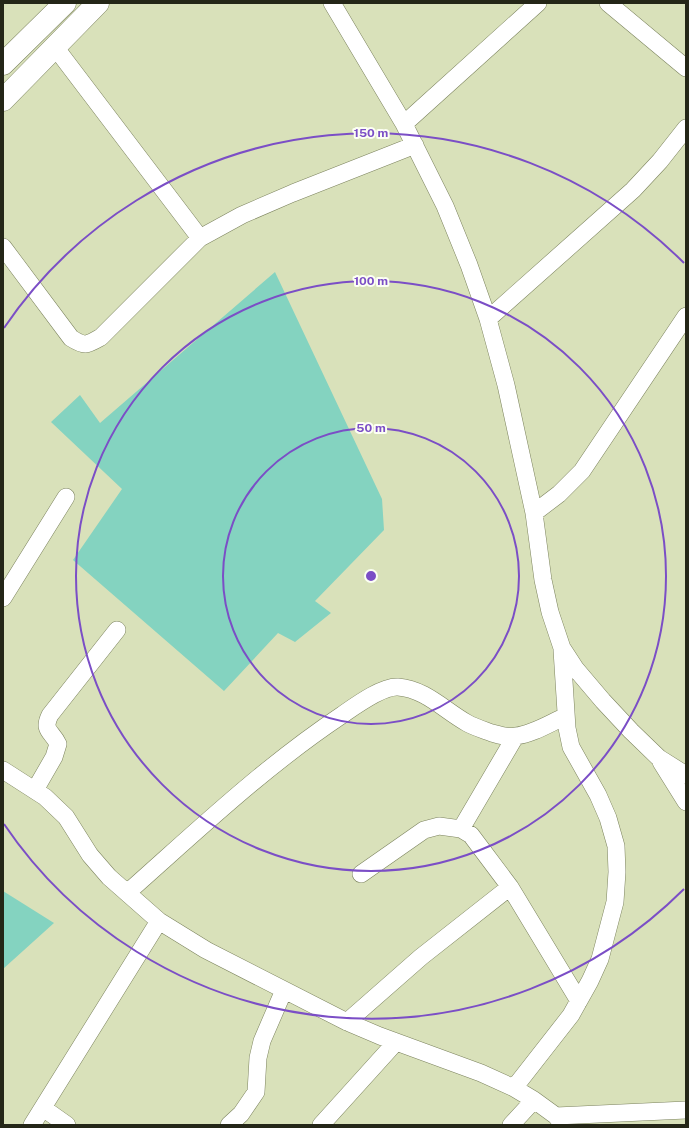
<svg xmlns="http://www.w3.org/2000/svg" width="689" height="1128" viewBox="0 0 689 1128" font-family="'Public Sans',sans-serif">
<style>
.water{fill:#84d3c0}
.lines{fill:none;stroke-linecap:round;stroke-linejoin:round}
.street-casing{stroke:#7c835e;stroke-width:18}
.secondary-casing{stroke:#7c835e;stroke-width:23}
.street{stroke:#fff;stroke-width:17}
.secondary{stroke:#fff;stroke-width:22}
.ring{fill:none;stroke:#7b4ec6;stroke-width:2}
.centre{fill:#7b4ec6;stroke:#fcfff3;stroke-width:2}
.ring-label{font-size:12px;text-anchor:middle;font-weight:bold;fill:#7b4ec6;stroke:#fcfff3;stroke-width:4;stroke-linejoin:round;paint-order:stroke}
</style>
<rect width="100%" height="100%" fill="#d9e1ba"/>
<path class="water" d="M 275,272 L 382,499 L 384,530 L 315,601 L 331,613 L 295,642 L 278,633 L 224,691 L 73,560 L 122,489 L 51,422 L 80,395 L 100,423 Z
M 3,891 L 54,923 L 3,969 Z"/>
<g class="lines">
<defs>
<path id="street" d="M 332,3 L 404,124 L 445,206 L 469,265 L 488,319 L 506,385 L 534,513 L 543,580 L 550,612 L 562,648 L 575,668 L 603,701 L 631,731 L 659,758 L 686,775
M 608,3 L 686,68
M 55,47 L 200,238
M 404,124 L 538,3
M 3,247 L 71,338 C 85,347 87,345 101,337 L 200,238 L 242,215 L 293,193 L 415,145
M 488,319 L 633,190 L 660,161 L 686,128
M 534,513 L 559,494 L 582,471 L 686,316
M 3,598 L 66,497
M 661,762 L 686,802
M 3,770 L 45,797 L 66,817 L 90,855 L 109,877 L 159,921 L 206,950 L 347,1022 L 380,1036 L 481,1073 L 514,1088 L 534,1100 L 556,1116 L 563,1125
M 35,790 L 54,757 L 58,744 C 52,731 42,731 50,715 L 117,630
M 461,829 L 515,737
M 361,874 L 424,830 L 439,826 L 461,829 L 471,835 L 510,887 L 579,1001
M 127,893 C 197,831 264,767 342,715 C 355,706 382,686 398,687 C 425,689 444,710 467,723 C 474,727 484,730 492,733 C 499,735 508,738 516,736 C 533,734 550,723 566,716
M 347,1022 L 421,957 L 510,887
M 514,1088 L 571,1015 L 590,981 L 600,959 L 615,902 L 617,872 L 616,846 L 608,818 L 598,795 L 571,747 L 567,728 L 562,650
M 43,1108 L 67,1125
M 556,1116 L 686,1110
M 32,1125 L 159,921
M 229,1125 L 241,1114 L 256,1092 L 258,1058 L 262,1041 L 284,990
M 321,1125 L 396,1042
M 511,1125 L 534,1100"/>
<path id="secondary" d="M 3,64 L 65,3
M 3,100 L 98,3"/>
</defs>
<use href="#street" class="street-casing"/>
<use href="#secondary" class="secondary-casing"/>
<use href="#street" class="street"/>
<use href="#secondary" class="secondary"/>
</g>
<g class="ring">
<circle cx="371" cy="576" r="148"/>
<circle cx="371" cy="576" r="295"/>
<path d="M684 889A443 443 0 0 1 4 824M4 328A443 443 0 0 1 684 263"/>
</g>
<circle cx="371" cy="576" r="6" class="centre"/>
<g class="ring-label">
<text x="371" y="137">150 m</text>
<text x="371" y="285">100 m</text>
<text x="371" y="432">50 m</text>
</g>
<rect width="689" height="1128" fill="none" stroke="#242617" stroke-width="8"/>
</svg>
